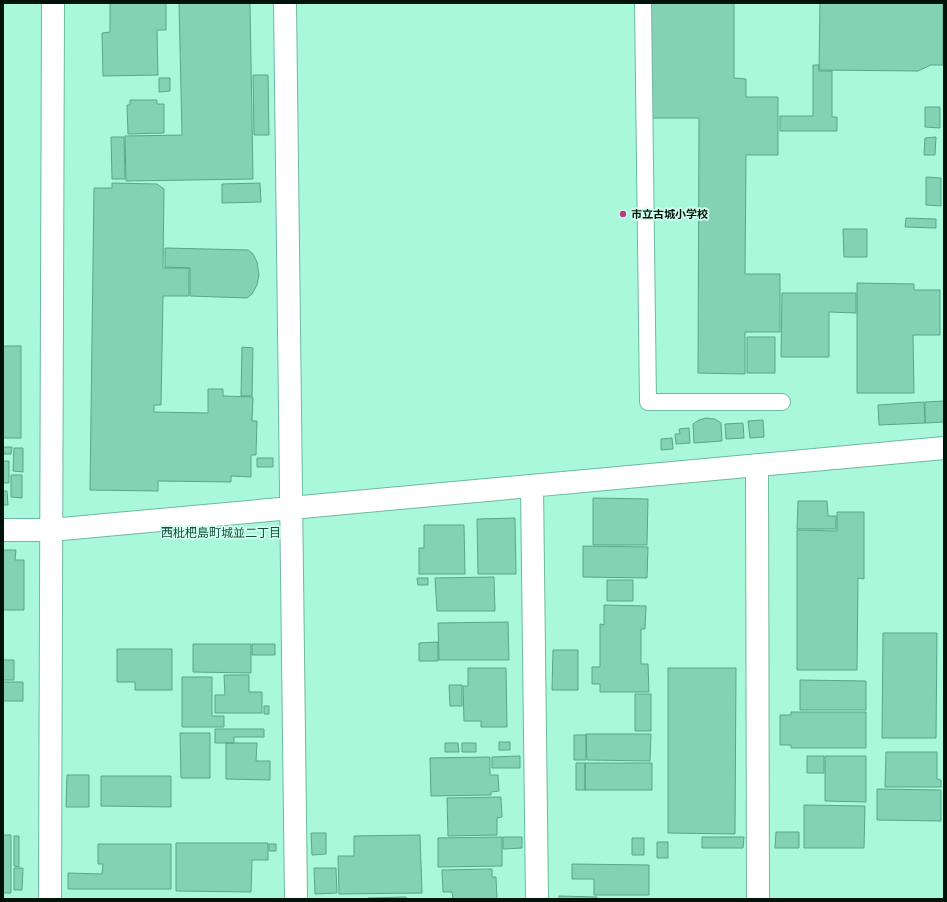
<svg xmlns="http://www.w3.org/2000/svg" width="947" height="902" viewBox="0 0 947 902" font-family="'Archivo Narrow','Noto Sans JP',sans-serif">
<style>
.building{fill:#83d2b6;stroke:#58a68b}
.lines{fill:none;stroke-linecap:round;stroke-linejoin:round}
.service-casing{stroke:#6cba9f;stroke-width:18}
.minor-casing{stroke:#6cba9f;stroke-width:24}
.service{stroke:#fff;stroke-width:16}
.minor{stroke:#fff;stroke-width:22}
.poi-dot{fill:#bd3b85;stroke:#d0feec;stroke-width:1.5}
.labels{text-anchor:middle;stroke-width:3.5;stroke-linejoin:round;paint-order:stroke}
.poi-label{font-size:11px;font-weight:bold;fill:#00130b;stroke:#d0feec;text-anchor:start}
.neighbourhood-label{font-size:12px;fill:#10513f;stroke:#d0feec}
</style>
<rect width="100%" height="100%" fill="#a9f8db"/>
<path class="building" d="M 110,3 L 166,3 L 166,30 L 157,30 L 158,75 L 103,76 L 102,33 L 110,32 Z
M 179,3 L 250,3 L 253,179 L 126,181 L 125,136 L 182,135 Z
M 651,3 L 734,3 L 734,78 L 746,79 L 746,97 L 778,97 L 778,155 L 746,155 L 745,274 L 780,274 L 780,332 L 745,332 L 745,374 L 698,373 L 699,118 L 650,118 Z
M 820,3 L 943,3 L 943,65 L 931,65 L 918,71 L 819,70 Z
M 813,65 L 819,65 L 819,71 L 832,71 L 832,117 L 837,117 L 837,131 L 780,131 L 780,116 L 813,116 Z
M 253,75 L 268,75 L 269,135 L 254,135 Z
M 159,78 L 170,78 L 170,91 L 159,92 Z
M 130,100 L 157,100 L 157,104 L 164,104 L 164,133 L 128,134 L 127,105 L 130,105 Z
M 925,107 L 940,107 L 940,128 L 925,127 Z
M 111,137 L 124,137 L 125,179 L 112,179 Z
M 936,137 L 935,155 L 924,155 L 925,138 Z
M 926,177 L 941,178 L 941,206 L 926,205 Z
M 112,183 L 157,184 L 164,189 L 163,268 L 189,268 L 189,296 L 163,296 L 161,405 L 154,405 L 154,412 L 208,413 L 208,389 L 223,389 L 223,396 L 253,397 L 252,421 L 257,421 L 256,455 L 251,455 L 251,477 L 231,476 L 231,482 L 158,481 L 158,491 L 90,490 L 94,188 L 112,188 Z
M 260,183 L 261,202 L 222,203 L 222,184 Z
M 906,218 L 936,219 L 936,228 L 905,227 Z
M 843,229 L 867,229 L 867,257 L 844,257 Z
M 165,248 L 248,250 L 253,254 L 257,262 L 259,275 L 257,285 L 252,294 L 247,298 L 190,296 L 190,268 L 165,267 Z
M 857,283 L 914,284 L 914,290 L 940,290 L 940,335 L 913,335 L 914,393 L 857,393 Z
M 782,293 L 856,293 L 856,313 L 829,312 L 829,357 L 781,357 Z
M 747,337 L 775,337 L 775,373 L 747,373 Z
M 3,346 L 21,346 L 21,438 L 3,438 Z
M 242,347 L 253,348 L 252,396 L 241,396 Z
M 944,401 L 944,422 L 925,423 L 925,402 Z
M 924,402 L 925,423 L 879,425 L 878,405 Z
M 706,418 L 715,419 L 721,423 L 722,441 L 694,443 L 693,424 L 699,420 Z
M 763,420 L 764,437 L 750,438 L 748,421 Z
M 743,423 L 744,438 L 726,439 L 725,424 Z
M 689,428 L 690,443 L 676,444 L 675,434 L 680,434 L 679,429 Z
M 672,438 L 673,449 L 661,450 L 661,439 Z
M 3,447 L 12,447 L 11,454 L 4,454 Z
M 14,448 L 23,448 L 23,472 L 13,471 Z
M 257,458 L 273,458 L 273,467 L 257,467 Z
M 3,461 L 9,461 L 9,483 L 3,483 Z
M 11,475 L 22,475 L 22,498 L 11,497 Z
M 3,491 L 7,491 L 8,505 L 3,505 Z
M 593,498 L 648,499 L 647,545 L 593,545 Z
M 798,501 L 827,501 L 828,516 L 836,516 L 836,529 L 797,529 Z
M 837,512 L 864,512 L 864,579 L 858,578 L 857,670 L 797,670 L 797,530 L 837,531 Z
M 515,518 L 516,574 L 478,574 L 477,519 Z
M 424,525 L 464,525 L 465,574 L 419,574 L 419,548 L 424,548 Z
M 583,546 L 648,547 L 647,578 L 583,577 Z
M 3,550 L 16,550 L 15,560 L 24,560 L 24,610 L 3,610 Z
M 494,577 L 495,611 L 437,611 L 435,578 Z
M 417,578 L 428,578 L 428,585 L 418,585 Z
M 607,580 L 633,580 L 633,601 L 607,601 Z
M 604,605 L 646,606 L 645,629 L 641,629 L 641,664 L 648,664 L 649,692 L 600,692 L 600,684 L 592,684 L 592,667 L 600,667 L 600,624 L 604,625 Z
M 508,622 L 509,660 L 439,660 L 438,623 Z
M 883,633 L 937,633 L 936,738 L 882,738 Z
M 438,642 L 438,661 L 419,661 L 419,643 Z
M 193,644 L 251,644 L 251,673 L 193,672 Z
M 252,644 L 275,644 L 275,655 L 252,655 Z
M 117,649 L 172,649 L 172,690 L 135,690 L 135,682 L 117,682 Z
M 553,650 L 578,650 L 578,690 L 552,690 Z
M 3,660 L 14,660 L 14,680 L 3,680 Z
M 468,668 L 506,668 L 507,727 L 481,727 L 481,721 L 464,721 L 463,686 L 468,686 Z
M 668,668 L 736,668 L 735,834 L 668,833 Z
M 224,675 L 249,675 L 249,692 L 262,692 L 262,713 L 215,713 L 215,695 L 225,695 Z
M 182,677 L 212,677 L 212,716 L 224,716 L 224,727 L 182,727 Z
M 800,680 L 866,681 L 866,710 L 800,710 Z
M 3,682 L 23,682 L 23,701 L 3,701 Z
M 449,685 L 462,685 L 462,706 L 450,706 Z
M 635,694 L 651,694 L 651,731 L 635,731 Z
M 264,706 L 269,706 L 269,714 L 264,714 Z
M 791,712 L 866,712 L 866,748 L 791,748 L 791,745 L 780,745 L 780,715 L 791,715 Z
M 215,729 L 264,729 L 264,737 L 234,737 L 234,743 L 215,743 Z
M 180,733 L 210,733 L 210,778 L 181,778 Z
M 586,734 L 651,734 L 650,761 L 587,760 Z
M 574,735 L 586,735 L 586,760 L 574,760 Z
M 499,742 L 510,742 L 510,750 L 499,750 Z
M 226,743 L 257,743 L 256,761 L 270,761 L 270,780 L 226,779 Z
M 445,743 L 458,743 L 459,752 L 445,752 Z
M 462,743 L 476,743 L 476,752 L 462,752 Z
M 886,752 L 937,752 L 937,779 L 941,780 L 941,787 L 885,787 Z
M 520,756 L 520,768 L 492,768 L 492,757 Z
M 807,756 L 824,756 L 824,773 L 807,773 Z
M 825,756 L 866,756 L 866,802 L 825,801 Z
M 490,757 L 490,775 L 498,775 L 499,791 L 491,792 L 491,795 L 431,796 L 430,758 Z
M 576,763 L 585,763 L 585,790 L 576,790 Z
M 585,763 L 652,763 L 652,790 L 585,790 Z
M 67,775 L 89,775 L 89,807 L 66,807 Z
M 101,776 L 171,776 L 171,807 L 101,806 Z
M 877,789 L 941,790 L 941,821 L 877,820 Z
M 501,797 L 502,817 L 497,818 L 497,835 L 448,836 L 447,798 Z
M 804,805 L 865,806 L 864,848 L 804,848 Z
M 776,832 L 799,832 L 799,848 L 775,848 Z
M 311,833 L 326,833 L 326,854 L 312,855 Z
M 3,835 L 11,835 L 11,893 L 3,893 Z
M 420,835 L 422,893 L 339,894 L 338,856 L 354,856 L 354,836 Z
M 14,836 L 19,836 L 19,867 L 14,866 Z
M 502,837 L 502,866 L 438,867 L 438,838 Z
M 503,837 L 522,837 L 522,848 L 503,849 Z
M 702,837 L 744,837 L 743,848 L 702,848 Z
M 632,838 L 644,838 L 644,855 L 632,855 Z
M 657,842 L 668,842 L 668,858 L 657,858 Z
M 176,843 L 268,843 L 268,860 L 252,860 L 251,892 L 176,891 Z
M 98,844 L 171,844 L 171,889 L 68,889 L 68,873 L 102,874 L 103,864 L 98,864 Z
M 269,844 L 276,844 L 276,851 L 269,851 Z
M 572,864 L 649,865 L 649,895 L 594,895 L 594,879 L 572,879 Z
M 14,868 L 23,868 L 22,890 L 14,890 Z
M 314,868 L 336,868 L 337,893 L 315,894 Z
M 492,869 L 492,877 L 496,877 L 497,899 L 453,899 L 452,892 L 443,892 L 442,870 Z
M 559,896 L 597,897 L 597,899 L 559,899 Z
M 406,897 L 406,899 L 368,899 L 368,898 Z"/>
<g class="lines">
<defs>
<path id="service" d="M 643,3 L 648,402 L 782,402"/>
<path id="minor" d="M 285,3 L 296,899
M 757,465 L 758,899
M 532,486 L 537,899
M 3,530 L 51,530 L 944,448
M 50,899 L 53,3"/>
</defs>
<use href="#service" class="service-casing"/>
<use href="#minor" class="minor-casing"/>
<use href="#service" class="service"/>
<use href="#minor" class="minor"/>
</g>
<circle class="poi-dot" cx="623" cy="214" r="4"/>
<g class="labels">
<g class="poi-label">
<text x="631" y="218">市立古城小学校</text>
</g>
<g class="neighbourhood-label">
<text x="221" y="537">西枇杷島町城並二丁目</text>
</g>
</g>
<rect width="947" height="902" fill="none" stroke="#00130b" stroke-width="8"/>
</svg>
